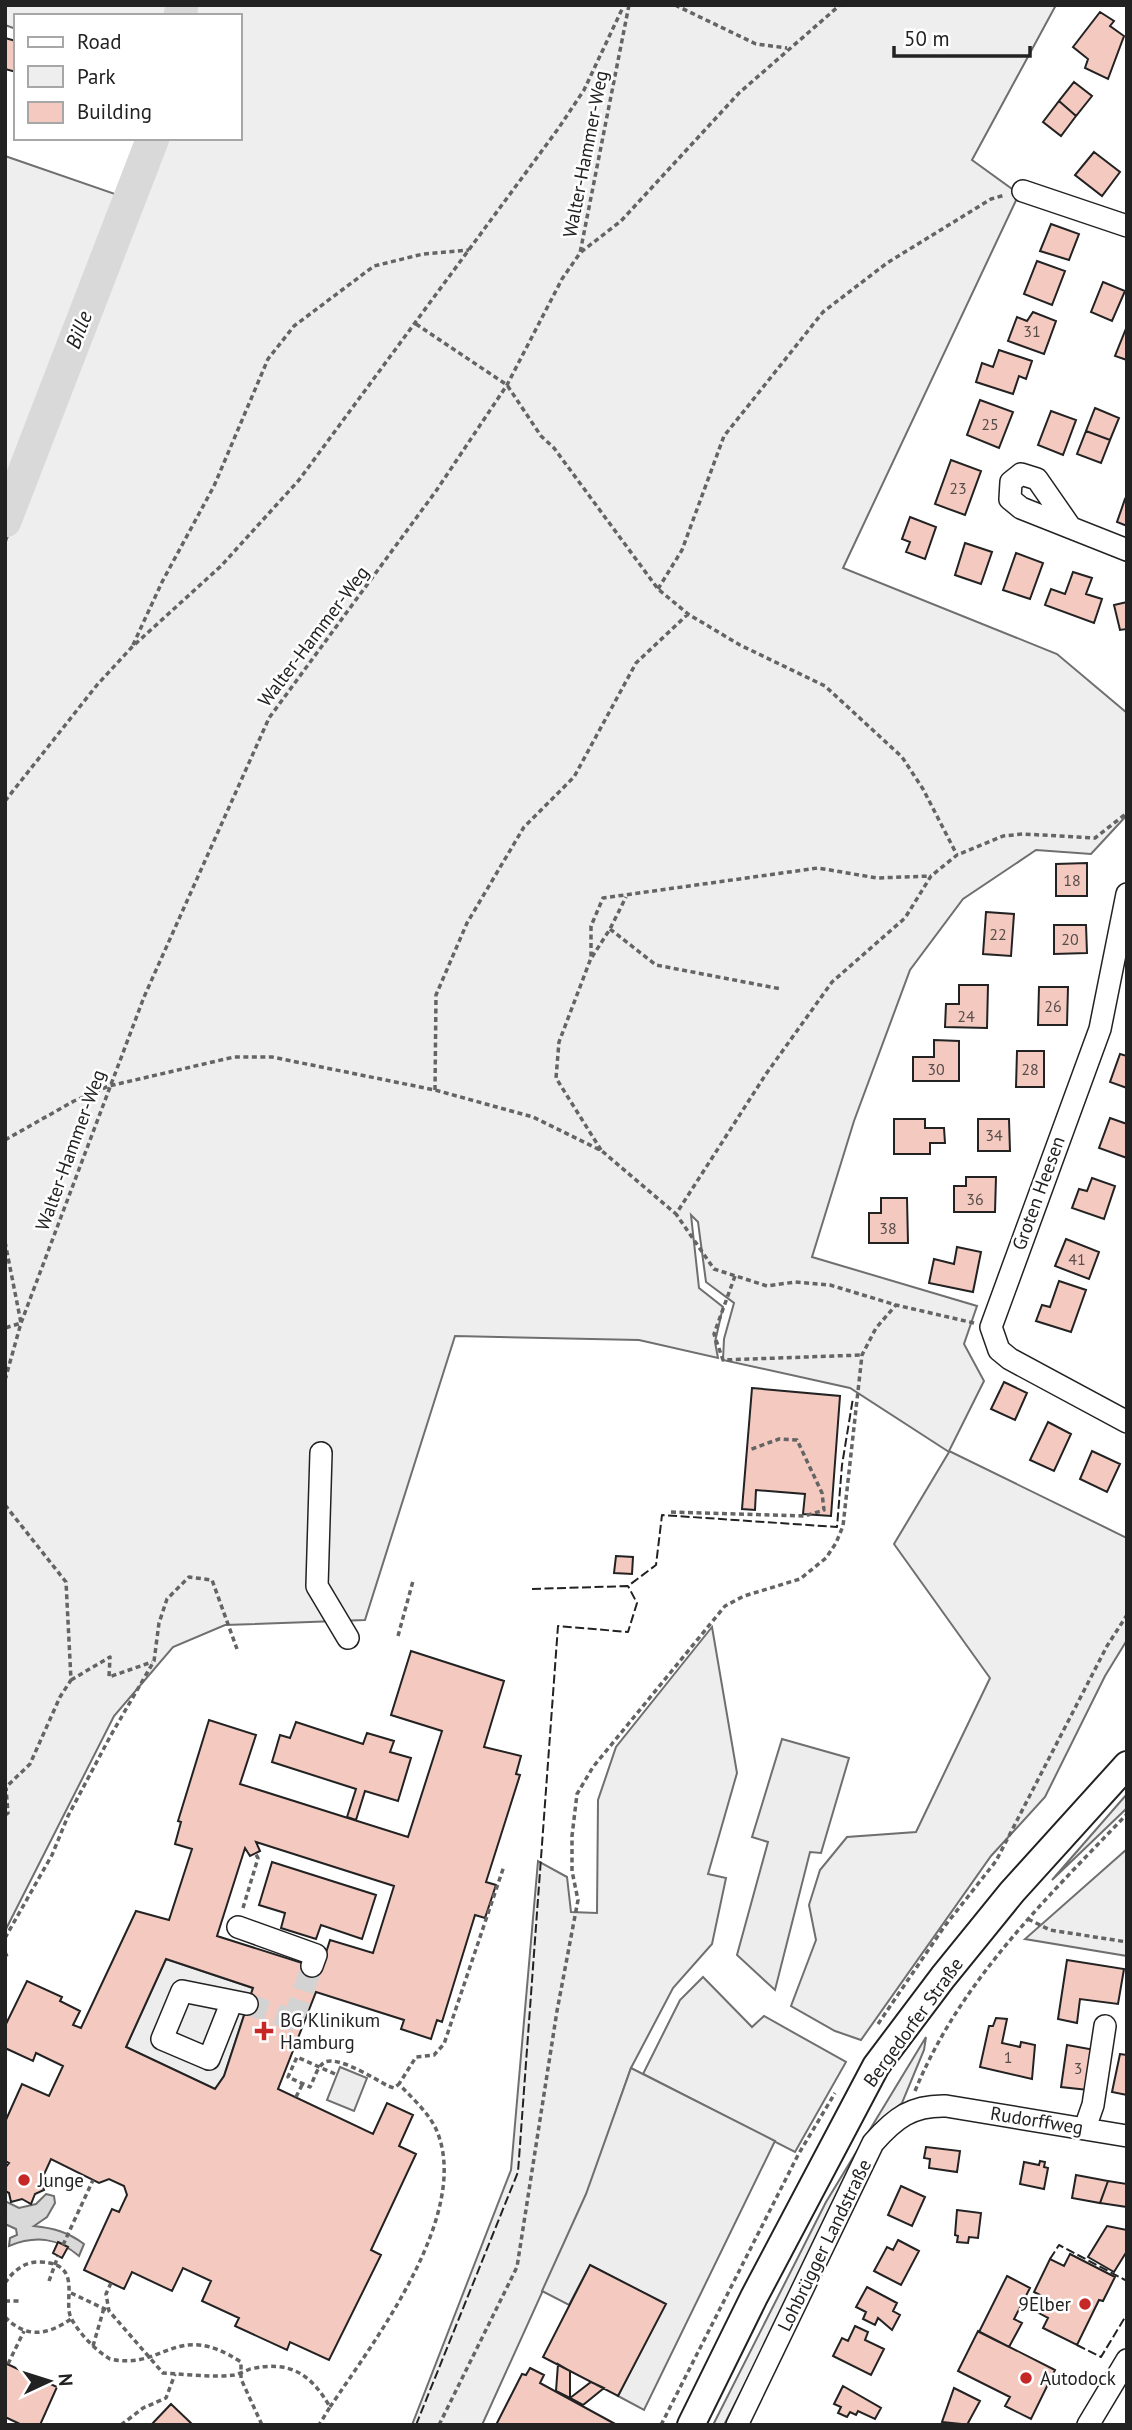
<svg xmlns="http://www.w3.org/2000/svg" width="1132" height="2430" viewBox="0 0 1132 2430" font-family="'PT Sans',sans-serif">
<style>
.green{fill:#eee;stroke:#6f6f6f;stroke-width:2}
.parking{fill:#ededed;stroke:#6f6f6f;stroke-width:2}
.water{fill:#d9d9d9;stroke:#6f6f6f;stroke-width:2}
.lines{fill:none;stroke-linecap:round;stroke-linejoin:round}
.river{stroke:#d9d9d9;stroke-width:33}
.building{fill:#f3c9c0;stroke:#222;stroke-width:2;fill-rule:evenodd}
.minor-tunnel{stroke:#d3d3d3;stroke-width:21;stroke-dasharray:21 10;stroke-linecap:butt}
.minor-casing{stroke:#222;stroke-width:24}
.major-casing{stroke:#222;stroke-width:30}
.path{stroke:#646464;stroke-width:3.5;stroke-dasharray:5 3.5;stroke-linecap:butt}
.minor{stroke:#fff;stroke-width:21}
.major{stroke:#fff;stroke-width:26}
.fence{stroke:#222;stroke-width:2;stroke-dasharray:9 3.5;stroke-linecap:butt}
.poi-dot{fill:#c62828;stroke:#fff;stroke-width:2.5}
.labels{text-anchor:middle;stroke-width:5;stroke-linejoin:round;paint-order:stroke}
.number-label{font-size:16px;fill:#564c4a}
.street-label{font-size:19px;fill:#222;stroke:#fff}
.poi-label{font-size:19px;fill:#222;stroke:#fff;text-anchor:start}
.water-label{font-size:21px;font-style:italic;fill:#222;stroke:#fff}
</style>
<rect width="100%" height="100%" fill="#fff"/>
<path class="green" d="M 5,5 L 178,5 L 175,16 L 16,16 L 16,29 L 5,25 Z
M 185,5 L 1056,5 L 972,160 L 1019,194 L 843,568 L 1057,654 L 1127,713 L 1127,815 L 1091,854 L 1036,850 L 963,899 L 910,970 L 854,1121 L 812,1257 L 977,1306 L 964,1344 L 984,1381 L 949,1451 L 1127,1538 L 1127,1640 L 1105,1676 L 1045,1797 L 991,1856 L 861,2040 L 835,2031 L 791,2006 L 816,1940 L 809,1905 L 820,1870 L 847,1837 L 916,1832 L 990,1678 L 894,1544 L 949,1452 L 850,1388 L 723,1360 L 724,1339 L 734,1303 L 706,1282 L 698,1222 L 691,1215 L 699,1288 L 723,1307 L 715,1342 L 718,1358 L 639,1340 L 455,1336 L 365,1620 L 225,1625 L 173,1647 L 114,1716 L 5,1931 L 5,544 L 160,138 L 240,138 L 240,16 L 184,16 Z
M 5,156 L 118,195 L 5,491 Z
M 712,1627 L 737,1773 L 708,1874 L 726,1878 L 712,1944 L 673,1988 L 631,2068 L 588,2191 L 482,2425 L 412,2425 L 511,2170 L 538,1861 L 567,1877 L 571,1912 L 597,1913 L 598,1800 L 616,1747 Z
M 1127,1794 L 1127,1808 L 1052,1880 Z
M 1127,1849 L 1127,1956 L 1025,1939 Z
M 703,1977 L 752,2027 L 764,2016 L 846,2062 L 795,2152 L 643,2074 L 680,2000 Z
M 926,2037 L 924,2050 L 902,2103 L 879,2122 L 724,2425 L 713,2425 L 826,2202 Z"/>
<path class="parking" d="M 782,1739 L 849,1758 L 821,1853 L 810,1852 L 775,1990 L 737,1955 L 768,1842 L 752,1837 Z
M 166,1959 L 253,1988 L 224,2076 L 215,2089 L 126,2047 Z
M 340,2067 L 367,2078 L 354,2111 L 327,2100 Z
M 631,2068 L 775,2141 L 644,2410 L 618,2396 L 665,2304 L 590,2265 L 569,2305 L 542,2291 L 586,2194 Z"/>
<path class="water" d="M 46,2194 L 54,2196 L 55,2203 L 47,2217 L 34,2226 C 53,2228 68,2232 84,2244 L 79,2256 C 58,2238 36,2235 9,2246 L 10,2238 L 17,2235 L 16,2229 L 5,2224 L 5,2201 L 19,2208 L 36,2204 Z"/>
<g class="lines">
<path class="river" d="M 180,16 L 182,5
M 5,521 L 153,138"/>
</g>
<path class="building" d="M 1100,12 L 1114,21 L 1110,26 L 1124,36 L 1108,79 L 1085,68 L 1088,59 L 1073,47 Z
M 5,38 L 16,41 L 16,72 L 5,69 Z
M 1074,82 L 1092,96 L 1076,116 L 1059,101 Z
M 1059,101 L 1076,116 L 1061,136 L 1043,122 Z
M 1094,152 L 1120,172 L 1102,196 L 1075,175 Z
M 1051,224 L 1079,234 L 1069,260 L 1040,251 Z
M 1037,261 L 1065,271 L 1052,305 L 1024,294 Z
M 1103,282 L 1125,291 L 1112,321 L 1091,312 Z
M 1033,312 L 1056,321 L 1044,354 L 1008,341 L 1017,317 L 1027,321 Z
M 1127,326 L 1127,360 L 1115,356 Z
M 999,350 L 1032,361 L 1026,379 L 1019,376 L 1013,394 L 976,382 L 982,363 L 993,367 Z
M 980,400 L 1013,412 L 999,448 L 967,435 Z
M 1095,408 L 1119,418 L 1110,440 L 1086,431 Z
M 1051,411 L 1076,420 L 1063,455 L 1038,445 Z
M 1086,431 L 1110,440 L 1101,463 L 1077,454 Z
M 951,460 L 981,471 L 965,515 L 935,504 Z
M 1125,499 L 1127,500 L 1127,526 L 1117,522 Z
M 910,517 L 936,527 L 925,559 L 906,552 L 910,542 L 902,539 Z
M 965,543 L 992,552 L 981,584 L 955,575 Z
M 1016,553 L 1043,563 L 1030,599 L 1003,590 Z
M 1073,572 L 1092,578 L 1086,594 L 1102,599 L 1094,623 L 1045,605 L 1051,589 L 1065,594 Z
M 1127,602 L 1127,629 L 1120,630 L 1114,605 Z
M 1087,863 L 1087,896 L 1056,896 L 1056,864 Z
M 986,912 L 1014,914 L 1011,956 L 983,954 Z
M 1054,925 L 1086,925 L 1087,953 L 1054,954 Z
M 959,985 L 988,985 L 987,1028 L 945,1027 L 946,1004 L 959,1004 Z
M 1039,987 L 1068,987 L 1067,1025 L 1038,1025 Z
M 934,1040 L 959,1041 L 959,1081 L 913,1081 L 913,1057 L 934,1057 Z
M 1017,1051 L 1044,1051 L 1044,1087 L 1016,1087 Z
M 1120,1054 L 1127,1056 L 1127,1088 L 1110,1082 Z
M 1110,1118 L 1127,1124 L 1127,1158 L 1099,1148 Z
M 894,1119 L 925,1119 L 925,1128 L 944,1128 L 945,1143 L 930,1143 L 930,1154 L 894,1154 Z
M 978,1119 L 1009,1119 L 1010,1151 L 978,1151 Z
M 966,1177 L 996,1177 L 995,1212 L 954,1212 L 954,1186 L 966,1186 Z
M 1092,1178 L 1115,1186 L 1104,1219 L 1072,1208 L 1079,1189 L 1087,1191 Z
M 881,1198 L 907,1198 L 908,1243 L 869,1243 L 869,1213 L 881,1213 Z
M 1066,1239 L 1099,1252 L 1089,1279 L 1055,1266 Z
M 957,1247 L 981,1252 L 973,1292 L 929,1283 L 934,1259 L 954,1264 Z
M 1059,1281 L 1086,1290 L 1071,1332 L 1036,1321 L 1042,1305 L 1050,1307 Z
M 1004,1382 L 1027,1393 L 1015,1420 L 991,1409 Z
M 752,1388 L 840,1396 L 831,1516 L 803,1514 L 805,1494 L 756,1490 L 755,1510 L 742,1509 Z
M 1048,1422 L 1071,1434 L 1054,1471 L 1030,1460 Z
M 1092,1451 L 1120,1464 L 1107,1492 L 1080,1479 Z
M 616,1556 L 633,1557 L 632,1574 L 614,1573 Z
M 411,1651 L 504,1681 L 484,1747 L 521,1756 L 516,1774 L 520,1775 L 486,1882 L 496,1885 L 485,1918 L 475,1915 L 442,2022 L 437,2020 L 431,2039 L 401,2029 L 404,2020 L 316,1992 L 278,2089 L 373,2134 L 387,2103 L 413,2115 L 399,2146 L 416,2154 L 371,2250 L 381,2255 L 329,2360 L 290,2342 L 287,2350 L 235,2326 L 239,2318 L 202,2301 L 211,2281 L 183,2268 L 172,2291 L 132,2272 L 124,2289 L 84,2270 L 112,2209 L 119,2212 L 127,2195 L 124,2186 L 109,2179 L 99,2183 L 51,2159 L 41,2181 L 44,2190 L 35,2194 L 31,2204 L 22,2199 L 11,2202 L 9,2193 L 5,2191 L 5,2168 L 9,2163 L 5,2161 L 5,2122 L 22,2084 L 49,2096 L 63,2066 L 36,2053 L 33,2061 L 5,2048 L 5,2026 L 27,1981 L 62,1997 L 60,2001 L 80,2011 L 73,2025 L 81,2028 L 136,1911 L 169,1920 L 192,1849 L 175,1844 L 181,1822 L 178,1821 L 209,1720 L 256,1735 L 240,1784 L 408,1837 L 442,1731 L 391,1715 ZM 256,1842 L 394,1886 L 373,1953 L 330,1940 L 321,1969 L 217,1936 L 245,1848 L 250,1856 L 260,1851 ZM 166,1959 L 253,1988 L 224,2076 L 215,2089 L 126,2047 Z
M 296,1722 L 363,1744 L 367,1733 L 394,1741 L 390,1752 L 411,1758 L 398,1801 L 365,1791 L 356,1820 L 347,1817 L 356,1789 L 272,1762 L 280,1735 L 290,1738 Z
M 272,1862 L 376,1895 L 362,1939 L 321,1925 L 316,1939 L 281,1928 L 285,1913 L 259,1905 Z
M 1067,1960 L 1124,1969 L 1118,2004 L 1080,1999 L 1077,2023 L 1058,2019 Z
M 996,2018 L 1007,2019 L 1002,2043 L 1020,2047 L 1021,2042 L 1035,2045 L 1032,2079 L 980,2067 L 989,2026 L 993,2026 Z
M 1067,2045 L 1095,2050 L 1088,2090 L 1061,2087 Z
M 1120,2054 L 1127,2055 L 1127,2095 L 1112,2092 Z
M 926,2147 L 960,2151 L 957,2172 L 929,2168 L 930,2159 L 924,2158 Z
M 1040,2161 L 1045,2162 L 1044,2167 L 1048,2168 L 1044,2189 L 1020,2184 L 1024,2162 L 1039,2165 Z
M 1076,2175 L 1108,2181 L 1100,2203 L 1072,2198 Z
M 1108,2181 L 1127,2184 L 1127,2207 L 1100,2203 Z
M 901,2186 L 925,2197 L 912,2226 L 888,2215 Z
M 957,2210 L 981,2213 L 978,2238 L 969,2237 L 968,2243 L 957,2242 L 958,2236 L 955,2235 Z
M 1107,2226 L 1127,2230 L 1127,2251 L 1114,2272 L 1088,2257 Z
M 898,2240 L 919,2251 L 901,2285 L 874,2271 L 887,2247 L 893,2250 Z
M 58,2242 L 68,2247 L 62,2258 L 53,2253 Z
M 1070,2254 L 1115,2277 L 1103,2301 L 1099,2300 L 1077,2345 L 1043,2328 L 1048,2318 L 1039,2313 L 1046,2298 L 1034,2292 L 1050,2259 L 1064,2266 Z
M 590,2265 L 666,2304 L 618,2396 L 543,2357 Z
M 1007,2276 L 1030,2288 L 1014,2319 L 1022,2323 L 1009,2347 L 979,2332 Z
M 867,2287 L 897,2303 L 893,2311 L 900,2315 L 892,2330 L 878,2318 L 875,2325 L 863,2319 L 866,2312 L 856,2307 Z
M 855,2326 L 868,2332 L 865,2340 L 884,2349 L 871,2375 L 833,2356 L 842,2338 L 848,2341 Z
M 978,2331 L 1055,2370 L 1031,2419 L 1005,2406 L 1010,2397 L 958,2371 Z
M 5,2363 L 57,2387 L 40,2425 L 22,2425 L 5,2417 Z
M 558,2364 L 570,2371 L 570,2398 L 556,2391 Z
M 530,2368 L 544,2375 L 540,2383 L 617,2425 L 496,2425 L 522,2374 L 526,2375 Z
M 591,2382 L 604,2388 L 583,2405 L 570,2398 Z
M 843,2386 L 881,2408 L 875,2419 L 858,2411 L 856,2415 L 850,2412 L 847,2417 L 838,2413 L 841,2407 L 834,2404 Z
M 954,2388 L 980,2401 L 968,2423 L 971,2425 L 942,2422 Z
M 171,2404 L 193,2425 L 151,2425 Z"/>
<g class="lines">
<path class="minor-tunnel" d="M 247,2004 L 304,2024
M 293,2020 L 312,1966"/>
<defs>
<path id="minor" d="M 1023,191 L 1127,226
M 1071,528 L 1037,479 L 1021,474 L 1011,482 L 1010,499 L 1021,508 L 1127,550
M 1127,894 L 1100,1029 L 991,1327 L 999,1350 L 1010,1359 L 1127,1422
M 321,1453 L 317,1586 L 348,1638
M 238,1927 L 316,1955 L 312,1966
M 232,2001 L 209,2059 L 162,2039 L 182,1991 L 247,2004
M 1085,2128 L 1093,2105 L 1105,2026
M 737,2425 L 873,2143 C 895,2118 912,2105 946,2106 L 1127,2136
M 1088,2425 L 1127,2360"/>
<path id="major" d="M 691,2425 L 754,2297 L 876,2066 L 943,1977 L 1012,1892 L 1127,1765"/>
</defs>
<use href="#minor" class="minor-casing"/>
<use href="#major" class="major-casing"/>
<path class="path" d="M 675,5 L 756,44 L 787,48
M 1126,79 L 1127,80
M 581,252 L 621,221 L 739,93 L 840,5
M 416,324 L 507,385 L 541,436 L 554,448 L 658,589 L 688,614 L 740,645 L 825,686 L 902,757 L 923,789 L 957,855
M 658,589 L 682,550 L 724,436 L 823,312 L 887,263 L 991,199 L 1005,195
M 133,645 L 162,582 L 214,486 L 268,359 L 294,326 L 374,266 L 423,254 L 469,250
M 5,801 L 97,685 L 132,647 L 221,566 L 299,480 L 558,129 L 584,90 L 624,5
M 610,929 L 656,965 L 781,989
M 592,957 L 610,929 L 626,897
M 435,1090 L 436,995 L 467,923 L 524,827 L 574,777 L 636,663 L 688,614
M 5,1140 L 74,1101 L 109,1086 L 234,1057 L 272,1057 L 435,1090 L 533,1117 L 602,1151 L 676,1214
M 601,1150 L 556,1078 L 559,1042 L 591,958 L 591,926 L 603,898 L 818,868 L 877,878 L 931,876
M 5,1242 L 21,1323 L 5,1328
M 735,1276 L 714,1334 L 723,1360 L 862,1355
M 974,1323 L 896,1305 L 830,1285 L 795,1282 L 767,1286 L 714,1269 L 676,1214 L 766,1074 L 832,982 L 905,918 L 931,876 L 957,855 L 1003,836 L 1023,834 L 1095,838 L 1127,813
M 5,1380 L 21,1323 L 144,997 L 269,718 L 436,491 L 507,385 L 562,279 L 580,253 L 629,5
M 5,1505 L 66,1582 L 71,1680 L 60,1697 L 30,1764 L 5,1788
M 671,1512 L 805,1516 L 824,1510 L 822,1493 L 797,1440 L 779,1439 L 749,1450
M 398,1636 L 413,1581
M 71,1680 L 110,1657 L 109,1677 L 152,1662
M 5,1815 L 8,1813 L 6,1788
M 243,1908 L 258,1858 L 255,1853
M 1028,1919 L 1050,1930 L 1127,1942
M 5,1938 L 52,1855 L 68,1816 L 111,1735 L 154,1661 L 159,1623 L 167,1599 L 189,1577 L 212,1580 L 237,1649
M 5,1952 L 7,1957
M 878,2024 L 944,1927 L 996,1861 L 1107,1646 L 1127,1615
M 335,2074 L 297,2057 L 288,2077 L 310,2087 C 314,2080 317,2066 325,2062 C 339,2056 375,2079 388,2086 L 394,2088 L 399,2084
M 915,2091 C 960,1981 1046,1899 1127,1814
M 296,2097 L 303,2083
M 63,2245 L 93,2180
M 49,2281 L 58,2256
M 5,2283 C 13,2271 25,2261 41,2262 C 85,2264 61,2302 72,2320 C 81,2335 95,2350 110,2359 C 165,2371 175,2319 241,2362 L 241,2379 L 262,2425
M 111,2283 L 106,2294 L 109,2311 L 163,2373 C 186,2374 212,2378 234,2375 C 239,2374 245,2371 250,2369 C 290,2360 311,2374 330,2407 L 319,2425
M 71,2293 L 109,2311
M 5,2301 L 19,2301
M 5,2317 C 26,2339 48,2335 71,2319
M 93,2346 L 104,2308
M 8,2364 L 24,2331
M 330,2407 C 375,2340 473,2212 436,2129 C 428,2112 412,2098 399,2084 L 416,2057 L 434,2055 L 444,2044 L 504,1866
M 121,2425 L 143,2408 L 166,2398 L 175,2374
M 439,2425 L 517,2267 L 557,2011 L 578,1900 L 572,1871 L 572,1836 L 577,1794 L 593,1767 L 725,1606 L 744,1596 L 800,1579 L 826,1558 L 836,1543 L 843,1526 L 862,1355 L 876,1328 L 896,1305
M 661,2425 L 798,2155 L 835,2093"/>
<use href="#minor" class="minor"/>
<use href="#major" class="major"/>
<path class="fence" d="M 532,1589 L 628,1586 L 656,1565 L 662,1515 L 837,1527 L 842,1465 L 853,1398
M 1050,2259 L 1059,2245 L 1127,2281
M 1077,2345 L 1101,2357 L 1127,2314
M 416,2425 L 518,2172 L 558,1626 L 628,1632 L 637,1603 L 628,1586"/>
</g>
<g class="poi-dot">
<path d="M260.5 2020.5h7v7h7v7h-7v7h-7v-7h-7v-7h7z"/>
<circle cx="24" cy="2180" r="7"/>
<circle cx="1085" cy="2304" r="7"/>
<circle cx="1026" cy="2378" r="7"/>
</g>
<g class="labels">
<g class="number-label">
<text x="1032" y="337">31</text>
<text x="990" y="430">25</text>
<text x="958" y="494">23</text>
<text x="1072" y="886">18</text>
<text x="998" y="940">22</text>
<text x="1070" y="945">20</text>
<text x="1053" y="1012">26</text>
<text x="966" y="1022">24</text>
<text x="936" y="1075">30</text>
<text x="1030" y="1075">28</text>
<text x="994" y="1141">34</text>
<text x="975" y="1205">36</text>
<text x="888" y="1234">38</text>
<text x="1077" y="1265">41</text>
<text x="1008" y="2063">1</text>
<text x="1078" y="2074">3</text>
</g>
<g class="street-label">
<text transform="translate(585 154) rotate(-79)" y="7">Walter-Hammer-Weg</text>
<text transform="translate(313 636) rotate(-53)" y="7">Walter-Hammer-Weg</text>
<text transform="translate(70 1150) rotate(-70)" y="7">Walter-Hammer-Weg</text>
<text transform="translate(1038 1193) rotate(-70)" y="7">Groten Heesen</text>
<text transform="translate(913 2022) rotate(-54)" y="7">Bergedorfer Straße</text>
<text transform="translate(1037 2120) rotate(9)" y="7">Rudorffweg</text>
<text transform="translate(824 2245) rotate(-64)" y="7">Lohbrügger Landstraße</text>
</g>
<g class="poi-label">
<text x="280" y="2027">BG Klinikum<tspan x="280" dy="22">Hamburg</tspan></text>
<text x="38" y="2187">Junge</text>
<text x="1071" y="2311" text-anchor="end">9Elber</text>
<text x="1040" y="2385">Autodock</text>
</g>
<g class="water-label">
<text transform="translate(79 330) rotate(-69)" y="7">Bille</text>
</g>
</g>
<rect width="1132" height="2430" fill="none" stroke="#222222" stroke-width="14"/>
<rect x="14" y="14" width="228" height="126" fill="#ffffff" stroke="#a7a7a7" stroke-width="2"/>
<rect x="28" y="37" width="35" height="10" fill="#ffffff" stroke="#a7a7a7" stroke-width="2"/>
<text x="77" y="49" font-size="21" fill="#222222">Road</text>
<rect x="28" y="66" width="35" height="21" fill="#eeeeee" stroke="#a7a7a7" stroke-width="2"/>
<text x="77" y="84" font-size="21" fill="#222222">Park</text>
<rect x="28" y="102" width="35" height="21" fill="#f3c9c0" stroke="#a7a7a7" stroke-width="2"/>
<text x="77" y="119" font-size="21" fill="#222222">Building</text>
<g transform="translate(49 2381) rotate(86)" stroke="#ffffff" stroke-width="5" paint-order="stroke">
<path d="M0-5L12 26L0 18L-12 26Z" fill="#222222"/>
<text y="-10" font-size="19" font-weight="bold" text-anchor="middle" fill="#222222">N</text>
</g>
<path d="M894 46v10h136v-10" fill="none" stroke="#222222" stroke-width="3.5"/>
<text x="904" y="46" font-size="21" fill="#222222" stroke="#ffffff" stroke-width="5" paint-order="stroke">50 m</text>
</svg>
